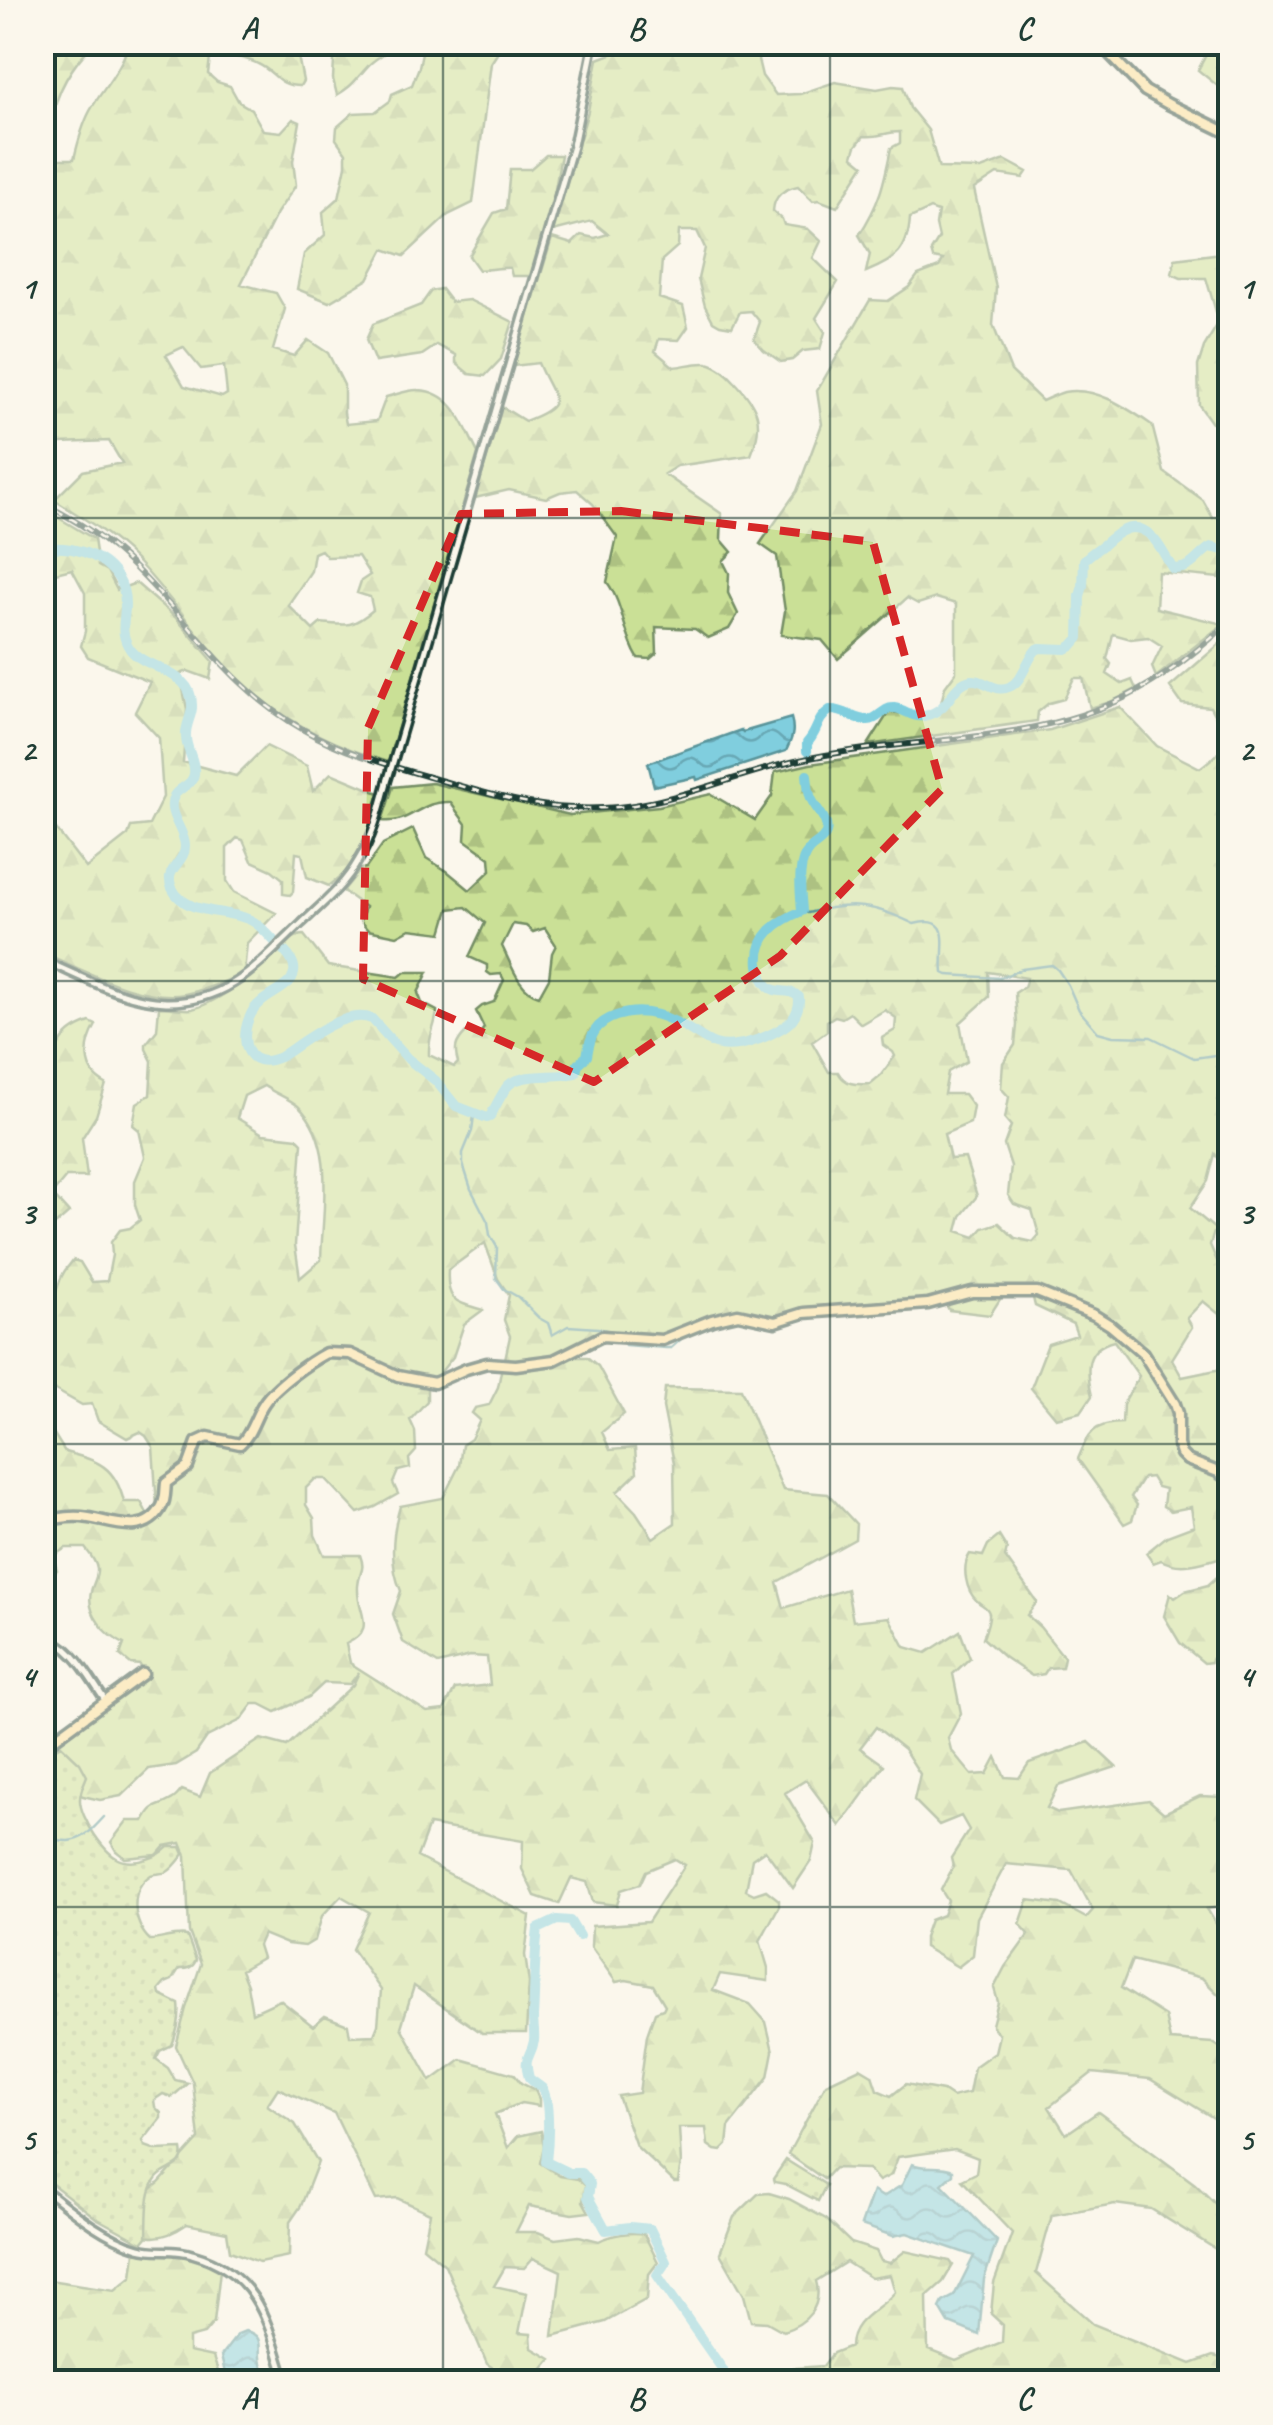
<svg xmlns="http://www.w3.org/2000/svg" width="1273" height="2425" viewBox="0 0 1273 2425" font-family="Caveat,sans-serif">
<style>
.forest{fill:url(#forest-firs);stroke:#748e65;stroke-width:2.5;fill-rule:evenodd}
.park{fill:url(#park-dots);stroke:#748e65;stroke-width:2.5}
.water{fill:url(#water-waves);stroke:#59949a;stroke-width:2.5}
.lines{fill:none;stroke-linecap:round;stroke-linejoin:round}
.stream{stroke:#59949a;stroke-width:2.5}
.river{stroke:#80cede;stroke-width:10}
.minor-casing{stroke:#1f3d34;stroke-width:12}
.major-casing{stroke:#1f3d34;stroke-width:15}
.minor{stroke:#fbf7ec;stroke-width:5}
.major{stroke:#fcde96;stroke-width:8}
.rail-casing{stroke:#1f3d34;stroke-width:6}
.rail{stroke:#fbf7ec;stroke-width:2.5;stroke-dasharray:8;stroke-linecap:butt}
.minor-bridge-casing{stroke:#1f3d34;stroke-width:12;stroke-linecap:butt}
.minor-bridge{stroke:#fbf7ec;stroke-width:5}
.marked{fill:none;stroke:#d62828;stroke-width:8;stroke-dasharray:20 12;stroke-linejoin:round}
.grid{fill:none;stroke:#1f3d34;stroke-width:2.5;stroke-opacity:0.55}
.neatline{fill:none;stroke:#1f3d34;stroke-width:4}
.grid-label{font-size:32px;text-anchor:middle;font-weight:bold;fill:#1f3d34}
</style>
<defs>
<pattern id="forest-firs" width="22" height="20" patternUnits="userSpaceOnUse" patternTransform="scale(2.5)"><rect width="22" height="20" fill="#cae096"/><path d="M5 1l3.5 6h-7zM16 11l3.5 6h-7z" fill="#adc182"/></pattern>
<pattern id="park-dots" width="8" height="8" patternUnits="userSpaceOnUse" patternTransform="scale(2.5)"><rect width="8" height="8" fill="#cae096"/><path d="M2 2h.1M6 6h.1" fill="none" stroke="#adc182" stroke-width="1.8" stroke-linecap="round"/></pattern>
<pattern id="water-waves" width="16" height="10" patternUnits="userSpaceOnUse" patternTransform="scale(2.5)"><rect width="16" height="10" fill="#80cede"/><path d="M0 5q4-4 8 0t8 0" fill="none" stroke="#68a8b5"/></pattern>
</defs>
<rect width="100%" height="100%" fill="#fbf7ec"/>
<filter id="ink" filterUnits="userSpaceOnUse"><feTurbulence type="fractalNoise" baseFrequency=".01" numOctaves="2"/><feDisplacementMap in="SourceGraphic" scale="20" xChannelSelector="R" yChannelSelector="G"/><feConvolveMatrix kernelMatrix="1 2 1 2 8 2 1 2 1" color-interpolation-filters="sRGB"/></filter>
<g filter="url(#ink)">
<path class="forest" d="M 1213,42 L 1230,43 L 1230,96 L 1198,70 Z
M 42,43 L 94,43 C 73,64 57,90 52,119 L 43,120 Z
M 114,43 L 268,43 L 298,56 L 303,81 L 300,86 C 277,86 276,72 258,64 C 244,57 224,53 210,58 L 208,74 L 217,82 L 230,86 L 239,102 L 251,109 L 263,130 L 281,132 L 293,119 L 300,122 L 293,161 L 296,185 L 277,213 L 241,284 L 276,293 L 285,309 L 273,350 L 294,356 L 308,340 L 328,353 L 344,385 L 344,413 L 346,424 L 377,421 L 386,397 C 396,395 409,389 419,390 C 454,392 464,426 478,453 L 388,762 C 340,748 297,728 258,696 C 211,659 177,602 135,559 C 112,535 82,517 54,500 L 83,471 L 122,463 L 109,441 L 60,443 L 42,454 L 43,172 L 52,169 L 60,159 L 74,159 C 78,142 82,126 90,111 C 101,91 117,75 125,54 ZM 183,347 L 201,369 L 224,366 L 227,394 L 222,397 L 184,386 L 166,355 ZM 321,550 L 327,557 L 358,556 L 370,575 L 361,581 L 357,593 L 370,597 L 373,610 C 353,627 347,626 321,623 L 313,630 L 288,605 L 311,571 L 314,553 Z
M 335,43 L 335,42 L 393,43 C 387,55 377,56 368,66 C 355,80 355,84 337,95 L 333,79 Z
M 424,43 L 504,43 L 491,63 L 473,203 L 448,215 L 404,256 L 384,249 L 368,279 L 329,302 L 297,289 L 304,254 L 325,235 L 323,212 L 339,198 L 346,165 L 346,153 L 336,139 L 337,127 L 353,113 L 375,112 L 390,101 L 392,94 L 412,85 L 419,67 Z
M 652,43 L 754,43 L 762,76 L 776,95 L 800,94 L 835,82 L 877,89 L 893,86 L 903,87 L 910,108 L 928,130 L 939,168 L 981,169 L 1005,160 L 1027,172 L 1023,178 L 997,174 L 974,189 L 996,288 L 993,325 L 1011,371 L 1042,401 C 1049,398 1057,394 1064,392 C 1096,386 1127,408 1152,425 L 1164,472 L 1203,500 L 1213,518 L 1222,516 C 1234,546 1232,548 1219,578 L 1158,572 L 1156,608 L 1223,624 L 1156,677 L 1152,667 L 1162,646 L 1148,637 L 1131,639 L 1113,634 L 1107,659 L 1111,664 L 1107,674 L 1122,684 L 1132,680 L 1136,689 L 1111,702 L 1090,708 L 1083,678 L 1074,678 L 1064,699 L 1049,703 L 1038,712 L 1037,721 L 868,745 L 889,712 L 926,716 L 939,711 L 945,687 L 956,672 L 956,604 L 936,598 L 918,604 L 907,598 L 838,659 L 822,640 L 781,635 L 785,611 L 777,556 L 760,544 L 797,491 L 822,424 L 817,391 L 870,300 L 888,301 L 909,287 L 918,275 L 939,267 L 943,260 L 933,258 L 931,251 L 939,238 L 936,225 L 938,212 L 930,209 L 910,218 C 908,251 896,260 866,272 L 870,254 L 859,235 C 880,203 884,183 891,148 L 900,143 L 900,132 C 885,132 879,138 864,136 L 856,146 L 853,156 L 864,165 L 837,207 L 819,200 L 813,201 L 798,186 C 784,189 774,195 773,211 L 782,219 L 784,225 L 808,229 L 821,241 L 813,258 L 838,282 L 816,318 L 825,332 L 820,349 L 803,351 L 792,360 L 781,362 L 764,350 L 754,339 L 760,322 L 751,311 L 740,312 L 732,327 L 720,325 L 713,321 L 705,306 L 698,279 L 705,248 L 697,231 L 679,231 L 678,246 L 662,260 L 659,298 L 683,306 L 688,327 L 679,340 L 659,339 L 655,351 L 674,367 C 684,366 698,362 707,363 C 717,365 728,374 734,381 C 758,406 765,421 751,455 L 677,466 L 664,474 L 722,514 L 721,539 L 732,552 L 723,561 L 729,573 L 728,593 L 738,614 L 729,629 L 708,638 L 695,629 L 656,627 L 657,653 L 650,659 L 638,658 C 623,634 624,605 607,582 L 617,537 L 593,504 L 577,490 L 560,492 L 546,498 L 509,490 L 475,498 L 502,407 L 525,421 C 571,404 552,398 538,363 L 513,366 L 552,238 L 572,244 L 581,235 L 595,238 L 608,234 L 592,221 L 553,231 L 588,111 L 598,59 L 614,53 L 621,47 L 641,51 Z
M 546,155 L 561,155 L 553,201 L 532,276 L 512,276 L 510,268 C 505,267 488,270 479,270 L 469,256 L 494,213 L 506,209 L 510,169 L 530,169 Z
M 1230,252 L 1230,422 L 1214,426 L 1199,405 L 1198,366 L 1204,347 L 1219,322 L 1206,278 L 1181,278 L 1172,274 L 1175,259 Z
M 441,289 L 451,302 L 469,300 L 513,322 L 501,359 L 485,376 L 469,374 L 456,363 L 456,355 L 437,345 L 422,355 L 375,362 L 366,340 L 373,324 L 421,305 L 431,291 Z
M 42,508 L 94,539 L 98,566 L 107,571 L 117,590 L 136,583 L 175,617 L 213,661 L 210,679 L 188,671 L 180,674 L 187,709 L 183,762 L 236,776 L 266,746 L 307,766 L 313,791 L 331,773 L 379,793 L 364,842 L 349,870 L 329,886 L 307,877 L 302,854 L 296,853 L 293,892 L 290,895 L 283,894 L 283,879 L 272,870 L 252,861 L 243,840 L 237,838 L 227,848 L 227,881 L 234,892 L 276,913 L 247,943 L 244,973 C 225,982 206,990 185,994 C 140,1002 84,970 43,953 L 43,822 L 53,825 L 86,868 L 128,835 L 131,827 L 149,825 L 163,797 L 159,738 L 135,712 L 150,682 L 88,657 L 81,646 L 85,631 L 85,593 L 72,569 L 43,576 Z
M 1230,635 L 1230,1073 L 1217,1100 L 1226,1110 L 1230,1110 L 1230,1172 L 1215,1154 L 1208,1181 L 1190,1208 L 1215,1229 L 1210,1245 L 1221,1270 L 1230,1282 L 1230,1318 L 1225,1319 L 1203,1301 L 1187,1318 L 1192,1327 L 1172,1359 L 1182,1377 L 1221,1369 L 1230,1364 L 1230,1625 L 1227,1627 L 1211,1662 L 1204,1663 L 1180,1643 L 1164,1616 L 1170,1594 L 1175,1598 L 1185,1591 L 1208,1585 L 1226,1569 L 1223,1557 C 1202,1562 1181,1571 1161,1560 L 1153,1563 L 1146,1553 L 1167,1536 L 1194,1526 L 1191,1507 L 1171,1511 L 1163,1506 L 1165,1489 L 1157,1487 L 1151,1477 L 1143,1478 L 1131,1497 L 1137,1505 L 1132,1520 L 1124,1524 L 1078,1459 C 1088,1435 1092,1423 1122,1423 L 1123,1404 L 1139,1376 L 1114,1341 C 1084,1348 1086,1370 1092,1396 L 1081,1412 L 1056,1418 L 1031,1388 L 1048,1344 L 1077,1335 L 1073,1324 L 1035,1306 L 1031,1290 L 1007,1288 L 990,1315 L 949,1310 L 942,1297 L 921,1302 L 799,1310 L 779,1318 L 766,1319 L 742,1311 L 719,1313 L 666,1335 L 649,1337 L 608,1331 L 592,1335 L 548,1359 L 523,1362 L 505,1359 L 510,1336 L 504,1320 L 509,1295 L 498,1279 L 485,1243 L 448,1270 C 446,1302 456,1302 483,1310 L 464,1324 L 453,1357 L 435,1379 C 427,1378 419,1378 411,1376 C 371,1367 355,1338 310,1357 L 344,1355 L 398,1379 L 427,1386 L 427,1401 L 410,1420 L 415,1431 L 416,1451 L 409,1459 L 410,1468 L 398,1471 L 393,1483 L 398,1494 L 375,1507 L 358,1513 L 326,1479 L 315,1479 L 306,1488 L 306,1505 L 314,1518 L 315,1535 L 324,1555 L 360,1555 C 366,1571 359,1571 358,1586 C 356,1613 379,1628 346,1644 L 350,1663 L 427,1712 L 444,1710 L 455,1689 L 490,1685 L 487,1657 L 470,1656 L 438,1664 L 403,1642 L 393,1614 L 401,1591 C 389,1564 392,1534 400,1506 L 443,1498 L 459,1466 L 462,1445 L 471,1439 L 480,1420 L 472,1413 L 475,1408 L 489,1405 L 498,1387 L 502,1366 L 555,1363 L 570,1357 L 587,1357 L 598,1366 L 624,1414 L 602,1432 L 610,1450 L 635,1448 L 637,1473 L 617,1492 L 636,1512 L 653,1538 L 675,1523 L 674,1463 L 663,1407 L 665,1388 L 741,1389 L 783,1490 L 828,1494 L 856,1524 L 855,1539 L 777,1582 L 784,1608 L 847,1589 L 853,1621 L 889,1617 L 905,1647 L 926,1653 L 960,1631 L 970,1658 L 953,1674 L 961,1713 L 948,1738 L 951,1750 L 972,1775 L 987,1774 L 996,1757 L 1005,1777 L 1019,1778 L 1029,1763 L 1089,1742 L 1116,1767 L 1058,1786 L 1047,1808 L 1058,1813 L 1149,1800 L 1164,1813 L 1200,1796 L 1222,1797 L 1230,1807 L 1230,1905 L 1207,1909 L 1230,1947 L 1230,1996 L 1222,1998 L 1202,1978 L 1132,1960 L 1121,1988 L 1165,2016 L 1170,2040 L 1213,2043 L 1230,2054 L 1230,2128 L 1150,2079 L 1092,2073 L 1049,2107 L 1066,2134 L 1098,2112 L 1195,2184 L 1230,2218 L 1230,2258 L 1151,2209 L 1115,2204 L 1052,2215 L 1036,2273 L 1093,2324 L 1191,2364 L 1213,2356 L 1230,2360 L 1230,2382 L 784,2382 L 784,2369 L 823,2366 L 833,2353 L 851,2346 C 852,2318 878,2312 895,2292 L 890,2275 L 871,2278 L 846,2262 L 816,2281 C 823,2307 806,2324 783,2331 L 767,2322 L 751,2321 L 744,2295 L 720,2253 L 734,2217 L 758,2194 L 769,2193 L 789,2199 L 826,2219 L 851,2243 L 876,2251 L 881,2261 L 890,2263 L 905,2251 L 950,2261 L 953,2265 L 943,2282 L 927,2296 L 928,2350 L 956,2361 L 1002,2342 L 1003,2325 L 991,2314 L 994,2283 L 1012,2233 L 962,2180 L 976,2173 L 978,2158 L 955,2149 L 898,2157 L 891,2175 L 879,2181 L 868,2169 L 834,2168 L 824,2179 L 788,2154 L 826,2084 L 860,2068 L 872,2075 L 877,2090 L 891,2096 L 906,2084 L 943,2091 L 952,2097 L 969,2093 L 974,2067 L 995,2052 L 999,2035 L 992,2025 L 998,2002 L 994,1988 L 1005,1967 L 1029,1934 L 1020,1924 L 1028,1900 L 1060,1904 L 1086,1918 L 1093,1910 L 1071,1870 L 1006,1864 L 977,1918 L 973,1955 L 958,1967 L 924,1947 L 924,1937 L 930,1920 L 943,1915 L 948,1901 L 941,1890 L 953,1867 L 951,1858 L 969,1830 L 961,1816 L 939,1825 L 914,1800 L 920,1774 L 904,1749 L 876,1727 L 860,1748 L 884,1765 L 840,1826 L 806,1780 L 785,1793 L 815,1843 L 811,1861 L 793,1888 L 765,1850 L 752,1859 L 746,1890 L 754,1894 L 766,1890 L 779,1900 L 779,1906 L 760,1941 L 768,1968 L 768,1981 L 720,1974 L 713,1990 L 750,2004 L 766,2022 L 773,2051 L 768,2077 L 729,2127 L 727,2145 L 721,2151 L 715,2150 L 708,2145 L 706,2128 L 679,2128 L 681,2163 L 678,2182 L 674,2182 L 636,2146 L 618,2096 L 639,2093 L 647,2035 L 655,2012 L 663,2009 L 665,2005 L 653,1985 L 626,1980 L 616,1982 L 591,1947 L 592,1926 L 648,1922 L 685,1865 L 675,1859 L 646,1871 L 640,1884 L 621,1890 L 617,1905 L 593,1902 L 587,1882 L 571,1878 L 559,1904 L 535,1896 L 522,1869 L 523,1841 L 429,1825 L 417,1857 L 530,1916 L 525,1955 L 529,1983 L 526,2033 L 482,2033 L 414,1986 L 401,2027 L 431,2081 L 461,2059 L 514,2074 L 521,2083 L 535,2090 L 539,2099 L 539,2106 L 521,2103 L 495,2114 L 508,2148 L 518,2136 L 541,2131 L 544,2146 L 540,2163 L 560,2176 L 578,2179 L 586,2186 L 583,2201 L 589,2212 L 572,2214 L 529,2206 L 516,2232 L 538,2232 L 555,2239 L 579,2236 L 599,2241 C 610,2235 632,2231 644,2234 L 658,2262 L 649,2274 L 647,2299 L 605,2322 L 553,2336 L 561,2271 L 533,2258 L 524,2268 L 505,2267 L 494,2286 L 527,2293 L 519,2333 L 531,2334 L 532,2348 L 551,2359 L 532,2382 L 502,2382 L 498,2371 L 487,2364 L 445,2265 L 423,2247 L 430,2213 L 397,2198 L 376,2200 L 334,2113 L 278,2088 L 267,2105 L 295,2124 L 318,2162 L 301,2206 L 290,2222 L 289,2256 L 259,2262 L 230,2251 L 227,2232 L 187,2224 C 151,2249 139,2233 103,2218 L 138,2199 L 159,2183 L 199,2139 L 193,2083 L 176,2046 L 186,2008 L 201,1964 L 189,1932 L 186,1856 L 181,1843 L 165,1846 L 157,1855 L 125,1858 L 116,1851 L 111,1842 L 127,1821 L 144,1821 C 154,1802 156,1809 171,1800 C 176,1798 178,1794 182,1790 L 200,1797 L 210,1773 L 261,1739 L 287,1746 L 353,1685 L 359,1672 L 350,1684 L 324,1683 L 309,1697 L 276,1712 L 260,1704 L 253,1704 L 241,1720 L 207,1737 L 196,1753 L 176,1765 L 149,1769 L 121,1796 L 100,1800 L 83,1796 L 72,1790 L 75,1769 L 50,1746 L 144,1674 L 140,1665 L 131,1664 L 120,1655 L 124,1644 C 106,1635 86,1614 91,1592 C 92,1584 98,1578 97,1569 C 96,1561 90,1554 85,1548 L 66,1548 L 53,1556 L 57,1570 L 43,1584 L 43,1424 L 49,1426 L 65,1452 C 99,1461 115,1466 124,1502 L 141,1502 L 148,1515 L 157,1507 L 153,1447 L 146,1436 L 140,1432 L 127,1438 L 98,1421 L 92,1404 L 82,1405 L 43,1383 L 42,1309 C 58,1301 55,1288 63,1274 C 65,1269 70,1265 73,1260 L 80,1262 L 92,1282 L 107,1281 L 112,1255 L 111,1242 L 120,1230 L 130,1228 L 140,1220 L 135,1205 L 135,1181 L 145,1157 L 139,1130 L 133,1125 L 137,1103 L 150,1095 L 152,1061 L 146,1049 L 146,1044 L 157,1030 L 159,1007 C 169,1007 182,1010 192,1009 C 214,1004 250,978 267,963 C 279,952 287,936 304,935 L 328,966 L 399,977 L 405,972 L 428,972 L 418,993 L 422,1003 L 437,1011 C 435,1029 428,1035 429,1055 L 454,1067 L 458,1063 C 454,1049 455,1043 466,1032 L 478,1036 L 484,1028 L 476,1011 L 482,1006 L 494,1002 L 504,980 L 501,974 L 491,975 L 487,972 L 487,965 L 469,957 L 485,923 L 466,907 L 449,909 L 442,933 L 410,929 L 397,936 L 368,930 L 360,921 L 365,907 L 343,891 L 361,869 L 366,868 L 383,844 L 413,829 L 426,858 L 447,871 L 470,890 L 491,870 L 490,858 L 465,840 L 466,824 L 450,802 C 419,800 413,824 382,821 L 393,787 L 432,783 L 570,815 L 659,806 L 711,794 L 755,820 L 772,796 L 775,772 L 810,764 L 1050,730 L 1120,707 L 1157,746 L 1200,768 L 1230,744 L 1210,707 L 1182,704 L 1170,687 ZM 513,924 L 526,926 L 533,932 L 545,928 L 556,945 L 552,953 L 549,978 L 539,996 C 519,991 511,964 502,946 ZM 988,972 L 1027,978 L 1024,987 L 1015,993 L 1017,1025 L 1015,1045 L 1003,1063 L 1001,1088 L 1009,1097 L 1005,1119 L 1011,1126 L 1004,1145 L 1011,1166 L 1008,1195 L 1014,1204 L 1032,1210 L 1039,1235 L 1033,1242 L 1015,1238 L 999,1223 L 983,1228 L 975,1237 L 957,1231 L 961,1216 L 977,1196 L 965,1158 L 950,1159 L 944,1134 L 970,1123 L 973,1106 L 964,1094 L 944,1094 L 948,1072 L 967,1061 L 960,1023 L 989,997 ZM 885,1010 L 896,1018 L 895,1030 L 882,1038 L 883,1045 L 893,1052 L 895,1056 L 881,1075 L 870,1084 C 856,1085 845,1085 838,1072 L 829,1072 L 812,1042 L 827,1031 L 827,1021 L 835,1016 L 842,1018 L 850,1013 L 861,1024 ZM 264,1086 C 274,1093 289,1098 298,1106 C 337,1143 322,1212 321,1260 L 300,1278 L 295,1245 L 302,1143 L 297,1138 L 263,1134 L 237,1118 L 244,1096 ZM 341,1896 L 369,1912 L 352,1949 L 381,1990 L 378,2025 L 374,2035 L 350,2036 L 348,2025 L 325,2016 L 313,2026 L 280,2000 L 252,2013 L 247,1985 L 241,1970 L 262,1958 L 258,1945 L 263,1934 L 287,1944 L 305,1946 L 315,1940 L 322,1916 Z
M 90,1022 L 96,1025 C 84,1046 82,1072 106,1084 L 96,1116 L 82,1138 L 87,1177 L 66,1177 L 52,1194 L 69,1213 L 47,1232 L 43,1238 L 43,1047 L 56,1050 C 65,1034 73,1028 90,1022 Z
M 999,1536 L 1007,1549 L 1005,1557 L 1037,1602 L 1027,1615 L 1040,1627 L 1064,1657 L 1062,1667 L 1048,1668 L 1044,1674 L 1032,1676 L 1004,1657 L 983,1638 C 985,1632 990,1620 989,1613 C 987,1606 982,1606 977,1601 C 966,1591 961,1567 970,1554 L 983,1556 L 988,1545 Z
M 170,2250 L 194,2257 L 220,2270 L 214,2322 L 204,2334 L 189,2338 L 189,2352 L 213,2357 L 220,2377 L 226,2382 L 43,2382 L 42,2279 L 115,2290 L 132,2276 L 135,2253 Z"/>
<path class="park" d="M 61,1745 L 80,1763 L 87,1776 C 84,1783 80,1791 80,1799 C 79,1816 106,1858 124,1861 C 139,1864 158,1857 168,1847 L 181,1847 L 184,1854 C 180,1859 174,1868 167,1872 C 163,1874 156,1873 151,1875 C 128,1889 133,1925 150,1940 C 162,1940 176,1933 187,1936 L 196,1960 C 193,1968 187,1969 179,1969 L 172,1980 L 165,1983 L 159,1990 L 160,1995 L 179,2004 C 181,2019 177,2032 172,2045 L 160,2051 L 156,2059 L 168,2068 L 175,2080 L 188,2083 L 172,2097 L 163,2094 L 154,2100 L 155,2107 L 161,2113 L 161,2118 L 143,2141 L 145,2146 L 156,2150 L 182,2149 C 186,2169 167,2166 157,2178 C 145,2193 148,2219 147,2237 L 142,2243 L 96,2218 L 43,2177 L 42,1756 Z
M 786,2160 L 826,2185 L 818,2201 L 785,2184 L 774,2182 L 773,2179 Z"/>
<path class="water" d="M 791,718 C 795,731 792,739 786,751 L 697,780 L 696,777 L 654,786 L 648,763 L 741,730 L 743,732 Z
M 912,2164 C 926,2170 939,2164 953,2170 L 953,2174 L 942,2184 L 997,2241 L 984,2279 L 979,2335 L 949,2323 L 940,2308 L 943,2302 L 954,2296 L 974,2256 L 907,2233 L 893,2236 L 861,2225 L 873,2191 L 883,2197 L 902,2185 Z
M 245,2331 C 269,2336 254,2353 263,2368 C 266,2374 271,2377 274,2382 L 232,2382 L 225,2373 L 221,2356 L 238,2334 Z"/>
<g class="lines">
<path class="stream" d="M 802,911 L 808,913 C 851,901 876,905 914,924 C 955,913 940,947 943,973 L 947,975 L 1000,978 L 1022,969 L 1052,965 L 1058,970 L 1068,985 L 1079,1010 L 1098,1032 L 1113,1036 L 1151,1037 L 1194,1058 L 1215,1055 L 1230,1058
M 474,1115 L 472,1131 L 463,1153 L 463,1164 L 471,1189 L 488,1222 L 490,1235 L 497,1247 L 496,1278 L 504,1289 L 518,1297 L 539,1318 L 548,1323 L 552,1335 L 568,1326 L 598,1328 L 618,1333 L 625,1345 L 666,1348 L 671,1348 L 688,1333
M 748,1319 L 765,1326
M 696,1331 L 726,1321
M 42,1840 C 52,1838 58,1841 68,1841 C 84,1840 94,1828 104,1817"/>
<path class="river" d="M 42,549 C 79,542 126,563 125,605 C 125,621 119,633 130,649 C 146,671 194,669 192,708 C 191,718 185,726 186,737 C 186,750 196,761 194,774 C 192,786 179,787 174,796 C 165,813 186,831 185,847 C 185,863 163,869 172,888 C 186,917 231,908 254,922 C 262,927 269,936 276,943 C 282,949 292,957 294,967 C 298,989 261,993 251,1014 C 238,1039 246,1072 280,1057 C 303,1042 344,1008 372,1019 L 408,1059 L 436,1081 L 456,1106 L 487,1118 L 490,1117 C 495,1107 500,1097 506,1088 C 518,1071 554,1079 576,1073 L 578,1064 L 587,1056 C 590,1036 595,1023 616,1016 C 645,1006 670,1017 695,1033 C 701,1037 708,1042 715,1044 C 735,1050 764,1039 782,1028 C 793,1022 800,1010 799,997 C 788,987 779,995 769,987 C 763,982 760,972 759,965 C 756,935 778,921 802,911 C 801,894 796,864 809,850 C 814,844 823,842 826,833 C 830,820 815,809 811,798 C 808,791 808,783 807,775
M 807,751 L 807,743 C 818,732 816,719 830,710 C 845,709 854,720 867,720 C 878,721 883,707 894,708 C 905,709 912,718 924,716 C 950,710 949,690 965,682 C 982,674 992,694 1009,687 C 1023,681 1026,661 1036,650 L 1040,648 L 1066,649 L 1072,646 L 1079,638 L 1080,596 L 1083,586 L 1084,560 C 1090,554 1096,550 1103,545 C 1117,532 1134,519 1151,536 C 1161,545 1166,559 1173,569 C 1193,570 1197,555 1211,547 L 1230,552
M 579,1936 L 570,1921 L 557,1920 L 538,1929 C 534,1959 535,1987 533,2017 C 533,2024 535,2033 534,2041 C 530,2060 523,2055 529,2078 C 529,2079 542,2088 542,2088 C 551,2101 548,2146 546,2162 L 569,2173 L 581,2173 L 590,2184 L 588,2197 L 606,2230 L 630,2227 L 650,2229 L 666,2262 L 657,2275 L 723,2370 L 723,2382"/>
<defs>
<path id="minor" d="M 397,749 L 573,146 L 594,42
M 42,960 C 81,976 123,1001 166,1002 C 228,1003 260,963 301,924 C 322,904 344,886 358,861 C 373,837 380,809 387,782
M 42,1636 C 73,1644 88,1676 105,1700
M 42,2187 C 72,2211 102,2237 139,2248 C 156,2253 175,2248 192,2254 C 260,2273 268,2325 286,2382"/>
<path id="major" d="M 1098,42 L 1145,91 L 1168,104 L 1230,134
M 42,1523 C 55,1518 69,1516 82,1517 C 107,1519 145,1540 162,1506 C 166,1499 165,1490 166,1483 L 188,1467 L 197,1442 L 208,1437 L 240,1444 C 252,1434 255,1416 264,1403 C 275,1386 309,1362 326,1353 L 350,1354 L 398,1376 L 434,1383 L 466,1369 L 487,1363 L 516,1365 L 554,1360 L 602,1336 L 662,1340 L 712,1320 L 738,1314 L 775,1322 L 804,1313 L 928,1304 L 972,1292 L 1037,1292 L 1094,1315 L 1110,1325 L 1143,1353 L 1175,1404 L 1178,1413 L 1178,1445 L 1181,1454 L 1187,1460 L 1218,1472 L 1230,1481
M 42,1748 L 143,1674"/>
</defs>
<use href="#minor" class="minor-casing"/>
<use href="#major" class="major-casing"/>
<use href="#minor" class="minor"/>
<use href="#major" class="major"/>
<defs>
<path id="rail" d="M 42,503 C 77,520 108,541 135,568 C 191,623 233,691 304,730 C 346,754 392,766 439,780 C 482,792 526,806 572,808 C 659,813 719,778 800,760 C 908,736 1026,746 1126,697 C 1165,678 1198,650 1230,622"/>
</defs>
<use href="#rail" class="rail-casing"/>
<use href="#rail" class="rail"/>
<defs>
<path id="minor-bridge" d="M 387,782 L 397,749"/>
</defs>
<use href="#minor-bridge" class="minor-bridge-casing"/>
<use href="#minor-bridge" class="minor-bridge"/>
</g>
</g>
<path d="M0 0H1273V2425H0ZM 621,511 L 873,542 L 942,789 L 780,956 L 594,1082 L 363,979 L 368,728 L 461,514 Z" fill="#fbf7ec" fill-opacity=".55" fill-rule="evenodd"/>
<path class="marked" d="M 621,511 L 873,542 L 942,789 L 780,956 L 594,1082 L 363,979 L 368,728 L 461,514 Z"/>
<path class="grid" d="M 443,42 L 443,2382M 830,42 L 830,2382M 42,518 L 1230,518M 42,981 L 1230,981M 42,1444 L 1230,1444M 42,1907 L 1230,1907"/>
<rect width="1273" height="2425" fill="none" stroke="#fbf7ec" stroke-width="110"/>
<rect x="55" y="55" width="1163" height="2315" class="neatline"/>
<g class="grid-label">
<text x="249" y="39">A</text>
<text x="636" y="39">B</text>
<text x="1024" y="39">C</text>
<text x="28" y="298">1</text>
<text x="1246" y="298">1</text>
<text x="28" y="761">2</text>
<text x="1246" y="761">2</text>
<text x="28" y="1224">3</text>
<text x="1246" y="1224">3</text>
<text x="28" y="1687">4</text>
<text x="1246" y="1687">4</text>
<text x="28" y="2150">5</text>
<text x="1246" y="2150">5</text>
<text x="249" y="2409">A</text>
<text x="636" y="2409">B</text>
<text x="1024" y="2409">C</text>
</g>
</svg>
